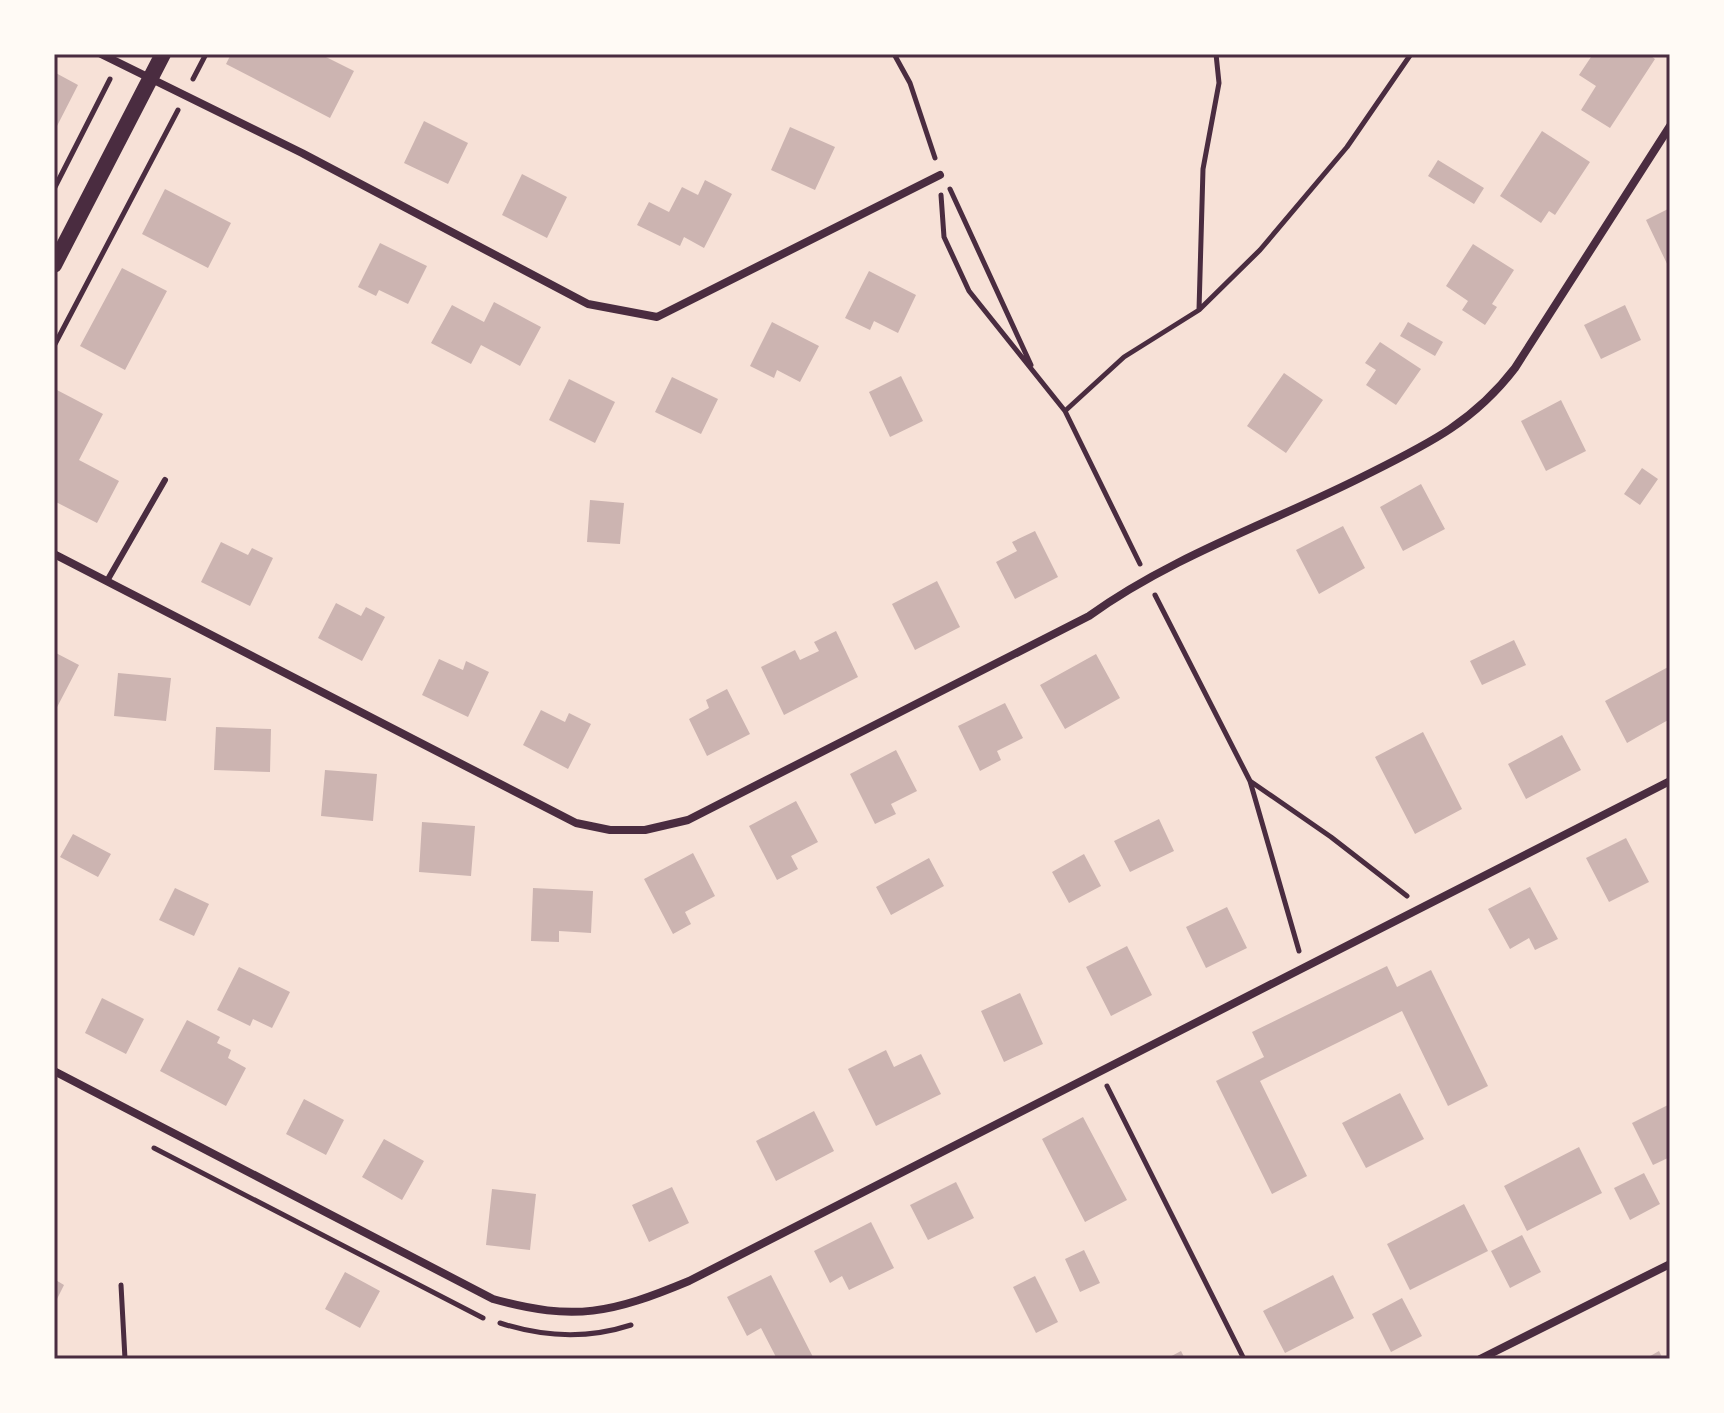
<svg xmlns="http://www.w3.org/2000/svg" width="1724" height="1413" viewBox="0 0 1724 1413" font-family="'Fira Sans Condensed',sans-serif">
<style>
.building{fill:#ccb4b1}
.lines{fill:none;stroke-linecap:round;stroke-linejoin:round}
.path{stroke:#4a2c40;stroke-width:5}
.service{stroke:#4a2c40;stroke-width:6}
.minor{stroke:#4a2c40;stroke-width:8}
.secondary{stroke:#4a2c40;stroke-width:16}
.neatline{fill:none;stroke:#4a2c40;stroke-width:3}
</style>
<rect width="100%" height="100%" fill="#f7e1d7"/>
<path class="building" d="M 231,54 L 320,54 L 354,71 L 330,118 L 226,64 Z
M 1593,54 L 1648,54 L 1655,59 L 1610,128 L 1581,110 L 1596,86 L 1579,75 Z
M 54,72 L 78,85 L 57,126 L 54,124 Z
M 424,121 L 468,143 L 448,184 L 404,163 Z
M 790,127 L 835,147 L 815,190 L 771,170 Z
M 1542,131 L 1590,162 L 1555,215 L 1549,211 L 1541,223 L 1500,196 Z
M 1438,160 L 1484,188 L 1474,204 L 1428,176 Z
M 522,174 L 567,197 L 547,238 L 502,215 Z
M 705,180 L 732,194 L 704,248 L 684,237 L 680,246 L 637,225 L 649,202 L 669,212 L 682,187 L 698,195 Z
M 165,189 L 231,223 L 208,268 L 142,234 Z
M 1670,208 L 1670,270 L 1646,220 Z
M 380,243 L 427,266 L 408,304 L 379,290 L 376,296 L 358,287 Z
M 1473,244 L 1514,270 L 1492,304 L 1497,307 L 1485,325 L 1462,310 L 1468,301 L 1446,286 Z
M 122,268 L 167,291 L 125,370 L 80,346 Z
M 869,271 L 916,295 L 898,333 L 874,321 L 870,330 L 845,318 Z
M 494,302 L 541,327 L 520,366 L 481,345 L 471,364 L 431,343 L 452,305 L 484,322 Z
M 1625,305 L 1641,340 L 1601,359 L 1584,325 Z
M 772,322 L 819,346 L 800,382 L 777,370 L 774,378 L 750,366 Z
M 1408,322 L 1443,342 L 1435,356 L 1400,336 Z
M 1380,342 L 1421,369 L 1396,405 L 1366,385 L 1376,370 L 1365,363 Z
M 1284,373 L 1323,400 L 1286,453 L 1247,426 Z
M 901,376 L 923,421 L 890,437 L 869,392 Z
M 672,377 L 718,399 L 701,434 L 655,412 Z
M 569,379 L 615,402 L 595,443 L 549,420 Z
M 55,389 L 103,414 L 79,460 L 119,481 L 97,523 L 54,501 Z
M 1561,400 L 1586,451 L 1546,471 L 1521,421 Z
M 1642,468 L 1658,479 L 1640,505 L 1624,494 Z
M 1421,484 L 1445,529 L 1403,551 L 1380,507 Z
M 590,500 L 624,503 L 620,544 L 587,542 Z
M 1343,526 L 1365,568 L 1319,594 L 1296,550 Z
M 1035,531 L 1058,577 L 1015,599 L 996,562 L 1017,551 L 1012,542 Z
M 221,542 L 248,555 L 252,548 L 273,558 L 250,606 L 201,582 Z
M 937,581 L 960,627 L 915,650 L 892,604 Z
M 336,603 L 361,616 L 366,607 L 385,617 L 362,661 L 318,638 Z
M 836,631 L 858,677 L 784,715 L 761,667 L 795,650 L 800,660 L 819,651 L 814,642 Z
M 1514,640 L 1526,665 L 1482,685 L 1470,661 Z
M 54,652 L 79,665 L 54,713 Z
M 1096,654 L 1120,698 L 1065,729 L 1040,685 Z
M 439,659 L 463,670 L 466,661 L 489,672 L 468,717 L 422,695 Z
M 1670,666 L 1670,719 L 1627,743 L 1605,701 Z
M 118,673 L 171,678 L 166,721 L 114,716 Z
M 727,689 L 750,734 L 707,756 L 689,719 L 709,708 L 706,700 Z
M 1005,703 L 1023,738 L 997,751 L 1001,760 L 980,771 L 958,726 Z
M 541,710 L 565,722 L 569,713 L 591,724 L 568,769 L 523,745 Z
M 216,727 L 271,729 L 270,772 L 214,770 Z
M 1423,732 L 1462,809 L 1415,834 L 1375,757 Z
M 1562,735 L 1581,770 L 1526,799 L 1508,764 Z
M 896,750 L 917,791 L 891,804 L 896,814 L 875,824 L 850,774 Z
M 325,770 L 377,774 L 373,821 L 321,816 Z
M 796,801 L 818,842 L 791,856 L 798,869 L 777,880 L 749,826 Z
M 1159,819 L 1174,851 L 1130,872 L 1114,841 Z
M 422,822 L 475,826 L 471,876 L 419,872 Z
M 73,834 L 111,854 L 98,877 L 60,857 Z
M 1626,838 L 1649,882 L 1609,902 L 1586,858 Z
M 693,853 L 715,896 L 685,912 L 691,924 L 673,934 L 644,879 Z
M 1084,854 L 1101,886 L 1069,903 L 1052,872 Z
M 929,858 L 944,886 L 891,915 L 876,887 Z
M 1530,887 L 1558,939 L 1535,950 L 1529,938 L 1510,949 L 1488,909 Z
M 175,888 L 209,904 L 194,936 L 159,920 Z
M 533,888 L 593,891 L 591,933 L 559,931 L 559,942 L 531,941 Z
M 1227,907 L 1247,948 L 1206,968 L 1186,927 Z
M 1127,946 L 1152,995 L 1111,1016 L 1086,967 Z
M 1387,966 L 1397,987 L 1431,970 L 1488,1086 L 1448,1106 L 1402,1011 L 1260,1081 L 1307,1176 L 1272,1194 L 1216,1081 L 1264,1057 L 1252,1032 Z
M 239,967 L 290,992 L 272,1028 L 253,1019 L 250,1026 L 217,1010 Z
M 1020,993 L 1043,1044 L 1004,1062 L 981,1011 Z
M 102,998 L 144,1019 L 126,1054 L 85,1033 Z
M 187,1020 L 220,1037 L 217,1043 L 231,1050 L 228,1058 L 246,1068 L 226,1106 L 160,1071 Z
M 886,1050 L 894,1067 L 921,1054 L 941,1094 L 876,1126 L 848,1069 Z
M 1400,1093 L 1424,1139 L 1366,1168 L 1342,1123 Z
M 304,1099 L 344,1120 L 326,1155 L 286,1134 Z
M 1670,1104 L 1670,1157 L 1653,1165 L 1632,1123 Z
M 814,1111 L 834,1151 L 776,1181 L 756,1141 Z
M 1083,1117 L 1127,1200 L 1085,1222 L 1042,1139 Z
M 384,1139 L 424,1161 L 402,1200 L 362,1177 Z
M 1579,1147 L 1602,1193 L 1527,1231 L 1504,1186 Z
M 1644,1173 L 1660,1204 L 1630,1220 L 1614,1188 Z
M 956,1182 L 974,1218 L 928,1240 L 910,1205 Z
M 672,1187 L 689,1223 L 649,1242 L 632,1205 Z
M 492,1189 L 536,1194 L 530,1250 L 486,1245 Z
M 1464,1204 L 1488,1251 L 1410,1290 L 1387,1244 Z
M 871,1222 L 894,1268 L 849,1290 L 842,1276 L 830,1283 L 814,1251 Z
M 1522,1235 L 1541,1272 L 1510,1288 L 1491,1251 Z
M 1084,1250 L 1100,1283 L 1080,1292 L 1065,1259 Z
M 345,1272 L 380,1291 L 360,1328 L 325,1309 Z
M 771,1275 L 814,1359 L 777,1359 L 761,1328 L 747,1336 L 727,1297 Z
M 1333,1275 L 1354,1318 L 1285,1353 L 1263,1311 Z
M 1035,1276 L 1058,1322 L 1036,1333 L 1013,1287 Z
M 54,1279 L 64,1285 L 54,1305 Z
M 1402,1298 L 1422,1336 L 1391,1352 L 1372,1314 Z
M 1181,1351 L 1185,1359 L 1166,1359 Z
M 1659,1351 L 1663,1359 L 1645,1359 Z"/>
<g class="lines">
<path class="path" d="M 894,54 L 910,83 L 935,158
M 193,79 L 206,54
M 54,189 L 110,79
M 950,189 L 1031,365
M 941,195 L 944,237 L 969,291 L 1065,411 L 1140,564
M 1199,310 L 1203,169 L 1219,83 L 1216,54
M 54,346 L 178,110
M 1065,411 L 1124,357 L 1199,310 L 1260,250 L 1347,147 L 1411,54
M 1155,595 L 1250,781 L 1299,951
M 1250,781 L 1331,837 L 1407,896
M 1107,1086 L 1244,1359
M 154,1148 L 483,1318
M 121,1285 L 125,1359
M 500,1323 C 543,1337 588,1339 631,1325"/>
<path class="service" d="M 107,581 L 165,480"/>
<path class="minor" d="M 101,54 L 302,153 L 588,304 L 657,317 L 940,175
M 54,554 L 576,823 L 610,830 L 645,830 L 688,820 L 1089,616 C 1172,556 1273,522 1364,476 C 1426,445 1473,423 1515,368 L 1670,126
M 54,1071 L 493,1299 C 575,1322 612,1313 689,1281 L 1670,781
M 1480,1359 L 1670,1264"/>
<path class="secondary" d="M 54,265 L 163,54"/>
</g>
<rect width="1724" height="1413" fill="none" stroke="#fffaf5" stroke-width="112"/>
<rect x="56" y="56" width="1612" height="1301" class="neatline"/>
</svg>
